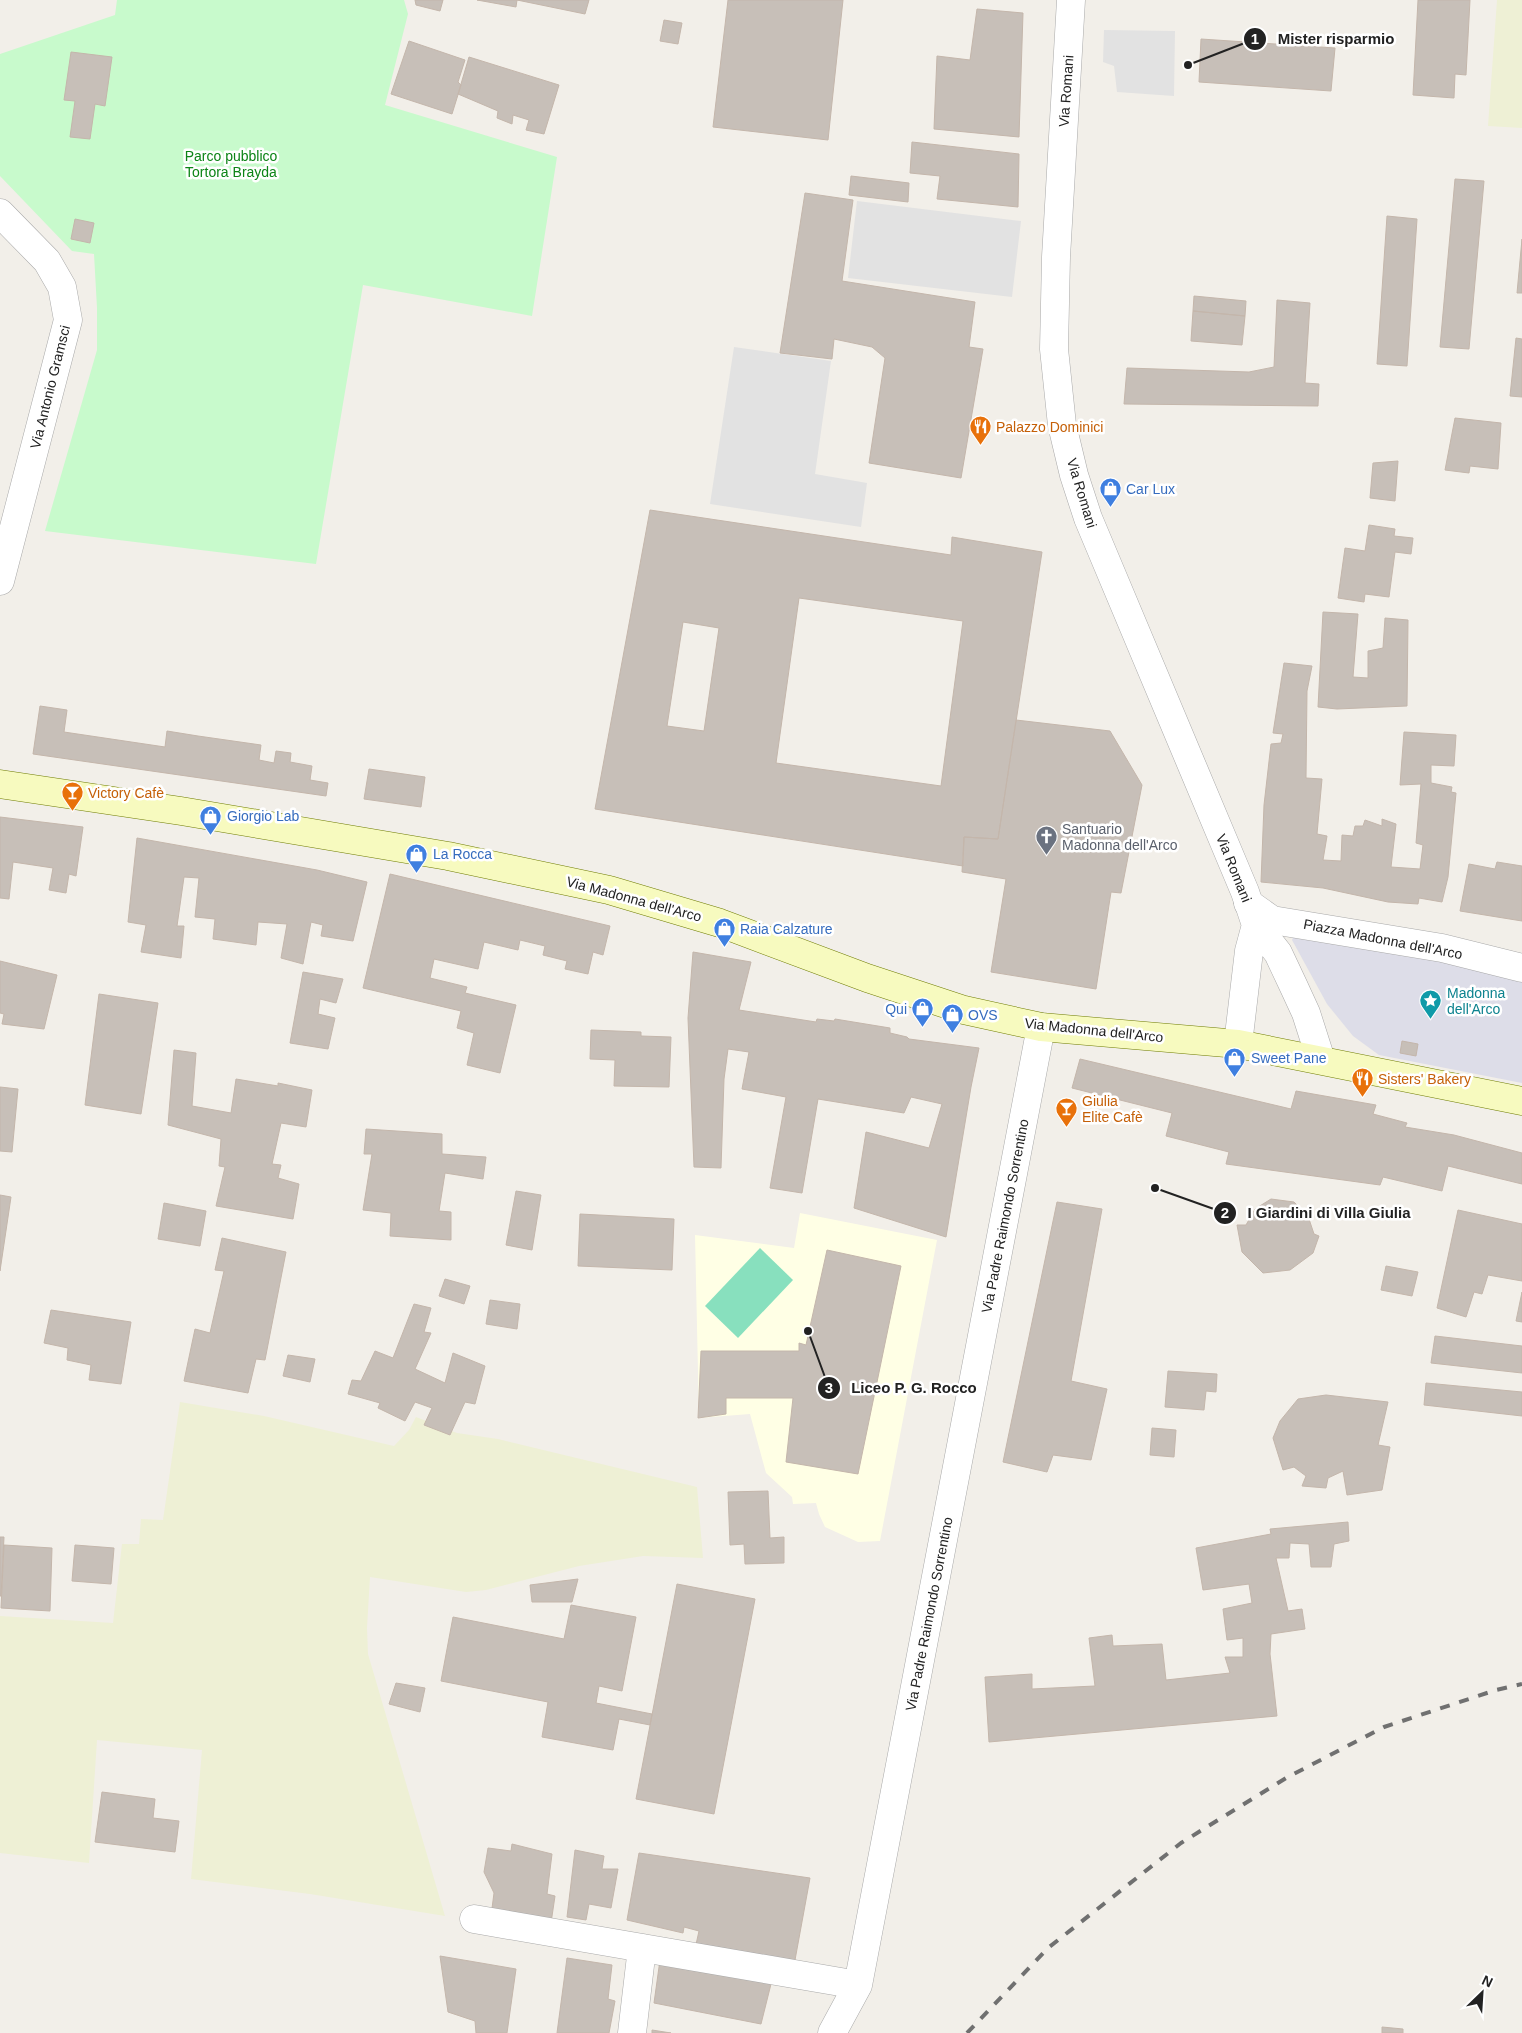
<svg xmlns="http://www.w3.org/2000/svg" width="1522" height="2033" viewBox="0 0 1522 2033" font-family="Arial,sans-serif">
<style>
.education{fill:#ffffe5}
.farmland{fill:#eef0d5}
.park{fill:#c8facc}
.pitch{fill:#88e0be}
.parking{fill:#e2e2e2}
.plaza{fill:#dddde8}
.building{fill:#c7bfb8;stroke:#c4b6ab;fill-rule:evenodd}
.lines{fill:none;stroke-linecap:round;stroke-linejoin:round}
.minor-casing{stroke:#a9a9a9;stroke-width:29}
.tertiary-casing{stroke:#a9a9a9;stroke-width:29}
.secondary-casing{stroke:#707d05;stroke-width:29}
.minor{stroke:#fff;stroke-width:28}
.tertiary{stroke:#fff;stroke-width:28}
.secondary{stroke:#f7fabf;stroke-width:28}
.rail{stroke:#707070;stroke-width:4;stroke-dasharray:10 10;stroke-linecap:butt}
.labels{text-anchor:middle;stroke-width:5;stroke-linejoin:round;paint-order:stroke}
.street-label{font-size:14px;fill:#222;stroke:#fff}
.park-label{font-size:14px;fill:#0c8416;stroke:#fff}
.food-label{font-size:14px;fill:#c56008;stroke:#fff;text-anchor:start}
.shop-label{font-size:14px;fill:#366cbe;stroke:#fff;text-anchor:start}
.worship-label{font-size:14px;fill:#5b616d;stroke:#fff;text-anchor:start}
.culture-label{font-size:14px;fill:#0d838f;stroke:#fff;text-anchor:start}
.leader{fill:none;stroke:#222;stroke-width:2}
.callout-dot{fill:#222;stroke:#fff;stroke-width:2}
.mark-label{font-size:15px;text-anchor:middle;font-weight:bold;fill:#fff}
.callout-label{font-size:15px;text-anchor:middle;font-weight:bold;fill:#222;stroke:#fff;stroke-width:5;stroke-linejoin:round;paint-order:stroke}
</style>
<rect width="100%" height="100%" fill="#f2efe9"/>
<path class="education" d="M 800,1213 L 937,1240 L 880,1541 L 858,1542 L 825,1527 L 819,1514 L 816,1503 L 793,1504 L 792,1497 L 766,1473 L 750,1414 L 699,1418 L 695,1235 L 794,1248 Z"/>
<path class="farmland" d="M 1497,0 L 1522,0 L 1522,128 L 1488,126 Z
M 180,1402 L 264,1416 L 394,1446 L 409,1430 L 416,1417 L 457,1433 L 498,1439 L 697,1487 L 703,1558 L 643,1556 L 579,1566 L 486,1590 L 466,1592 L 370,1577 L 367,1628 L 368,1654 L 445,1916 L 310,1894 L 191,1879 L 202,1750 L 97,1740 L 89,1863 L 0,1853 L 0,1616 L 113,1623 L 122,1544 L 139,1544 L 141,1519 L 163,1520 Z"/>
<path class="park" d="M 117,0 L 404,0 L 408,14 L 385,105 L 557,157 L 532,316 L 363,285 L 316,564 L 45,531 L 97,350 L 97,308 L 94,254 L 72,251 L 0,176 L 0,54 L 115,15 Z"/>
<path class="pitch" d="M 760,1248 L 793,1280 L 738,1338 L 705,1306 Z"/>
<path class="parking" d="M 1104,30 L 1175,31 L 1174,96 L 1117,92 L 1114,66 L 1103,62 Z
M 857,201 L 1021,221 L 1012,297 L 848,278 Z
M 734,347 L 831,361 L 815,474 L 867,483 L 861,527 L 710,504 Z"/>
<path class="plaza" d="M 1294,935 L 1484,968 L 1522,977 L 1522,1083 L 1379,1055 L 1353,1036 L 1327,1004 L 1292,940 Z"/>
<path class="building" d="M 415,0 L 443,0 L 440,11 L 416,5 Z
M 477,0 L 589,0 L 585,14 L 517,0 L 516,7 Z
M 728,0 L 843,0 L 828,140 L 713,127 Z
M 1418,0 L 1470,0 L 1466,75 L 1455,74 L 1454,98 L 1413,95 Z
M 977,9 L 1023,13 L 1019,137 L 934,129 L 937,56 L 970,60 Z
M 664,20 L 682,23 L 678,44 L 660,41 Z
M 1201,39 L 1335,48 L 1331,91 L 1199,82 Z
M 409,41 L 465,60 L 458,82 L 461,85 L 452,114 L 391,94 Z
M 71,52 L 112,57 L 105,106 L 95,104 L 90,139 L 70,137 L 75,101 L 64,100 Z
M 469,57 L 559,85 L 544,134 L 526,130 L 529,120 L 513,115 L 512,124 L 497,118 L 498,111 L 458,94 Z
M 912,142 L 1019,154 L 1018,207 L 937,199 L 940,176 L 910,173 Z
M 851,176 L 909,183 L 908,202 L 849,195 Z
M 1455,179 L 1484,181 L 1469,349 L 1440,347 Z
M 805,193 L 853,200 L 842,281 L 975,302 L 969,347 L 983,349 L 961,478 L 869,463 L 885,358 L 872,347 L 834,339 L 832,359 L 780,353 Z
M 1387,216 L 1417,219 L 1407,366 L 1377,364 Z
M 75,219 L 94,223 L 90,243 L 71,239 Z
M 1522,239 L 1522,293 L 1517,293 Z
M 1194,296 L 1246,301 L 1245,316 L 1193,311 Z
M 1277,300 L 1310,303 L 1305,383 L 1319,384 L 1318,406 L 1124,404 L 1127,368 L 1249,372 L 1274,367 Z
M 1193,311 L 1245,316 L 1242,345 L 1191,341 Z
M 1516,338 L 1522,339 L 1522,397 L 1510,396 Z
M 1455,418 L 1501,423 L 1498,469 L 1470,466 L 1469,473 L 1445,470 Z
M 1398,461 L 1395,501 L 1370,498 L 1373,463 Z
M 650,510 L 951,555 L 952,537 L 1042,552 L 998,839 L 964,837 L 963,866 L 595,809 ZM 799,598 L 963,621 L 941,786 L 776,763 ZM 683,622 L 719,628 L 704,731 L 667,726 Z
M 1369,525 L 1395,529 L 1394,536 L 1413,538 L 1411,554 L 1395,552 L 1389,597 L 1365,594 L 1364,602 L 1338,598 L 1345,548 L 1365,551 Z
M 1323,612 L 1358,614 L 1353,677 L 1368,678 L 1368,651 L 1383,648 L 1385,618 L 1408,620 L 1407,706 L 1337,709 L 1318,707 Z
M 1284,663 L 1312,666 L 1307,691 L 1306,778 L 1322,779 L 1317,834 L 1327,836 L 1323,860 L 1341,861 L 1342,835 L 1353,836 L 1355,826 L 1363,826 L 1365,820 L 1382,826 L 1382,819 L 1396,824 L 1391,867 L 1420,869 L 1423,845 L 1416,843 L 1421,784 L 1400,785 L 1404,732 L 1456,735 L 1454,766 L 1431,765 L 1431,783 L 1452,787 L 1451,792 L 1456,793 L 1448,877 L 1442,902 L 1419,898 L 1418,904 L 1388,902 L 1323,888 L 1261,882 L 1264,805 L 1271,744 L 1281,743 L 1283,734 L 1273,733 Z
M 40,706 L 67,710 L 64,732 L 165,747 L 167,731 L 198,736 L 261,745 L 259,760 L 274,763 L 276,751 L 291,753 L 290,762 L 312,766 L 310,780 L 328,783 L 326,796 L 33,754 Z
M 1016,720 L 1110,731 L 1142,785 L 1121,893 L 1111,892 L 1096,989 L 991,972 L 1006,879 L 962,872 L 964,837 L 998,839 Z
M 369,769 L 425,777 L 421,807 L 364,799 Z
M 0,817 L 83,827 L 76,876 L 69,874 L 66,893 L 49,890 L 53,868 L 13,862 L 9,899 L 0,898 Z
M 137,838 L 317,870 L 367,882 L 353,941 L 321,936 L 323,925 L 311,922 L 303,964 L 281,958 L 287,924 L 258,922 L 256,945 L 213,939 L 215,919 L 195,917 L 199,878 L 184,877 L 177,926 L 184,926 L 181,958 L 141,952 L 146,925 L 128,922 Z
M 1497,862 L 1522,866 L 1522,921 L 1460,911 L 1469,864 L 1495,869 Z
M 390,874 L 610,926 L 603,955 L 593,952 L 588,974 L 565,969 L 567,961 L 543,955 L 545,946 L 520,940 L 518,950 L 484,942 L 478,969 L 434,959 L 430,978 L 467,987 L 465,993 L 516,1005 L 500,1073 L 467,1065 L 474,1033 L 457,1028 L 461,1011 L 363,988 Z
M 693,952 L 751,962 L 739,1010 L 816,1022 L 817,1019 L 834,1021 L 835,1019 L 890,1028 L 890,1033 L 907,1037 L 909,1039 L 979,1048 L 971,1087 L 946,1237 L 854,1208 L 866,1132 L 929,1148 L 942,1104 L 911,1097 L 904,1113 L 818,1099 L 802,1193 L 770,1188 L 786,1097 L 742,1089 L 749,1052 L 728,1049 L 724,1079 L 721,1168 L 694,1167 L 688,1018 Z
M 0,961 L 57,975 L 44,1029 L 2,1024 L 4,1014 L 0,1013 Z
M 303,972 L 343,979 L 336,1003 L 320,999 L 318,1014 L 335,1018 L 328,1049 L 290,1043 Z
M 99,994 L 158,1003 L 141,1114 L 85,1105 Z
M 591,1030 L 641,1032 L 641,1036 L 671,1037 L 669,1087 L 614,1086 L 615,1060 L 590,1059 Z
M 1402,1041 L 1418,1044 L 1416,1056 L 1400,1053 Z
M 174,1050 L 196,1053 L 192,1106 L 231,1113 L 236,1079 L 278,1086 L 278,1083 L 312,1090 L 306,1127 L 281,1123 L 272,1164 L 281,1165 L 278,1178 L 299,1184 L 293,1219 L 216,1206 L 225,1167 L 219,1166 L 221,1139 L 168,1125 Z
M 1080,1059 L 1291,1109 L 1296,1091 L 1376,1105 L 1373,1114 L 1407,1123 L 1405,1127 L 1454,1135 L 1522,1153 L 1522,1184 L 1448,1166 L 1442,1191 L 1383,1177 L 1380,1185 L 1226,1164 L 1229,1152 L 1166,1136 L 1172,1113 L 1072,1088 Z
M 0,1087 L 18,1089 L 12,1152 L 0,1151 Z
M 366,1129 L 442,1134 L 442,1154 L 486,1157 L 483,1179 L 445,1173 L 439,1211 L 451,1212 L 451,1240 L 390,1236 L 391,1213 L 363,1210 L 372,1154 L 364,1154 Z
M 516,1191 L 541,1195 L 532,1250 L 506,1245 Z
M 0,1195 L 11,1197 L 0,1271 Z
M 1271,1199 L 1294,1202 L 1308,1216 L 1314,1234 L 1319,1236 L 1313,1253 L 1290,1270 L 1263,1273 L 1242,1252 L 1237,1225 L 1246,1225 L 1255,1209 Z
M 1057,1202 L 1102,1209 L 1071,1381 L 1107,1389 L 1091,1460 L 1053,1455 L 1047,1472 L 1003,1462 Z
M 164,1203 L 206,1211 L 200,1246 L 158,1239 Z
M 1458,1210 L 1522,1224 L 1522,1281 L 1488,1275 L 1482,1294 L 1474,1292 L 1466,1317 L 1437,1308 Z
M 580,1214 L 674,1219 L 672,1270 L 578,1266 Z
M 222,1238 L 286,1252 L 265,1360 L 256,1359 L 248,1393 L 184,1381 L 195,1329 L 210,1333 L 224,1271 L 215,1270 Z
M 827,1250 L 901,1266 L 858,1474 L 786,1462 L 793,1398 L 726,1398 L 726,1414 L 698,1418 L 701,1351 L 799,1351 L 799,1343 L 806,1345 Z
M 1386,1266 L 1418,1272 L 1412,1296 L 1381,1290 Z
M 445,1279 L 470,1286 L 464,1304 L 439,1296 Z
M 1522,1292 L 1522,1322 L 1516,1321 Z
M 490,1300 L 520,1304 L 517,1329 L 486,1324 Z
M 414,1304 L 431,1308 L 424,1332 L 431,1333 L 415,1369 L 445,1383 L 453,1353 L 485,1366 L 475,1404 L 465,1402 L 450,1435 L 424,1425 L 432,1408 L 415,1402 L 405,1421 L 378,1408 L 380,1403 L 348,1394 L 352,1380 L 361,1381 L 375,1351 L 393,1358 Z
M 51,1310 L 131,1322 L 121,1384 L 89,1380 L 91,1365 L 67,1360 L 68,1348 L 44,1343 Z
M 1435,1336 L 1522,1346 L 1522,1373 L 1431,1363 Z
M 288,1355 L 315,1359 L 310,1382 L 283,1376 Z
M 1168,1371 L 1217,1374 L 1216,1392 L 1206,1391 L 1204,1410 L 1165,1407 Z
M 1426,1383 L 1522,1392 L 1522,1416 L 1424,1405 Z
M 1326,1395 L 1388,1402 L 1378,1445 L 1390,1447 L 1382,1490 L 1347,1495 L 1343,1471 L 1328,1478 L 1326,1488 L 1302,1486 L 1306,1476 L 1294,1467 L 1283,1470 L 1273,1438 L 1280,1421 L 1298,1399 Z
M 1152,1428 L 1176,1430 L 1174,1457 L 1150,1455 Z
M 768,1491 L 770,1538 L 784,1537 L 784,1563 L 745,1564 L 744,1544 L 730,1545 L 728,1492 Z
M 1348,1522 L 1349,1541 L 1334,1544 L 1331,1567 L 1311,1567 L 1309,1544 L 1290,1543 L 1289,1558 L 1276,1558 L 1288,1611 L 1302,1609 L 1305,1629 L 1271,1634 L 1270,1654 L 1277,1716 L 989,1742 L 985,1677 L 1032,1674 L 1032,1689 L 1095,1686 L 1089,1638 L 1112,1635 L 1113,1646 L 1162,1644 L 1166,1680 L 1230,1673 L 1225,1657 L 1243,1657 L 1243,1638 L 1227,1640 L 1223,1609 L 1252,1603 L 1249,1584 L 1203,1590 L 1196,1548 L 1271,1534 L 1270,1529 Z
M 0,1537 L 4,1537 L 1,1596 L 0,1596 Z
M 4,1545 L 52,1548 L 50,1611 L 1,1608 Z
M 75,1545 L 114,1548 L 111,1584 L 72,1581 Z
M 578,1579 L 572,1602 L 532,1602 L 530,1585 Z
M 677,1584 L 755,1599 L 714,1814 L 636,1799 Z
M 571,1605 L 636,1617 L 622,1691 L 599,1686 L 596,1703 L 652,1714 L 650,1725 L 619,1719 L 613,1750 L 542,1737 L 548,1702 L 441,1681 L 453,1617 L 564,1639 Z
M 396,1683 L 425,1688 L 420,1712 L 389,1704 Z
M 102,1792 L 155,1799 L 153,1818 L 179,1821 L 175,1852 L 95,1842 Z
M 512,1844 L 552,1854 L 547,1894 L 555,1896 L 551,1923 L 491,1916 L 494,1893 L 484,1872 L 488,1848 L 511,1851 Z
M 575,1850 L 604,1856 L 602,1869 L 618,1869 L 611,1908 L 589,1904 L 586,1920 L 567,1917 Z
M 639,1853 L 810,1878 L 795,1960 L 726,1950 L 695,1949 L 699,1931 L 684,1927 L 683,1933 L 627,1920 Z
M 440,1956 L 516,1969 L 507,2033 L 476,2033 L 475,2021 L 448,2012 Z
M 567,1958 L 612,1965 L 608,1999 L 615,2001 L 609,2033 L 557,2033 Z
M 660,1960 L 771,1984 L 761,2024 L 654,2003 Z
M 1382,2027 L 1403,2029 L 1403,2033 L 1382,2033 Z
M 652,2030 L 671,2033 L 652,2033 Z"/>
<g class="lines">
<defs>
<path id="minor" d="M 0,213 L 47,261 L 62,287 L 68,320 L 0,581
M 1248,903 L 1272,920 L 1442,948 L 1522,968
M 474,1919 L 858,1985
M 632,2033 L 642,1948
M 832,2033 L 858,1985 L 1041,1027"/>
<path id="tertiary" d="M 1071,0 L 1056,257 L 1054,349 L 1062,425 L 1074,475 L 1088,518 L 1245,892 L 1256,925 L 1278,953 L 1294,987 L 1306,1013 L 1321,1060
M 1238,1044 L 1249,951 L 1256,925"/>
<path id="secondary" d="M 0,784 L 181,811 L 448,856 L 609,890 L 720,923 L 867,978 L 964,1010 L 1041,1027 L 1238,1044 L 1522,1101"/>
</defs>
<use href="#minor" class="minor-casing"/>
<use href="#tertiary" class="tertiary-casing"/>
<use href="#secondary" class="secondary-casing"/>
<use href="#minor" class="minor"/>
<use href="#tertiary" class="tertiary"/>
<use href="#secondary" class="secondary"/>
<path class="rail" d="M 967,2033 L 1048,1948 L 1181,1843 L 1286,1778 L 1384,1727 L 1496,1690 L 1522,1684"/>
</g>
<defs>
<symbol id="restaurant-pin" viewBox="-11 -11 22 30"><path d="M0 17L-7.5 6A9.5 9.5 0 1 1 7.5 6Z" fill="#e8710a" stroke="#fff"/><path d="M-5-6h1v4h1v-4h1v4h1v-4h1v5L-1.5 .5V6h-2V.5L-5-1ZM5-6V6H3V1.5H1.5Q1.5-4 5-6Z" fill="#fff"/></symbol>
<symbol id="shop-pin" viewBox="-11 -11 22 30"><path d="M0 17L-7.5 6A9.5 9.5 0 1 1 7.5 6Z" fill="#3f7fe0" stroke="#fff"/><path d="M-5-2.5h2.3a2.7 3.5 0 0 1 5.4 0H5L5.5 6h-11ZM-1.5-2.5h3a1.5 2.3 0 0 0-3 0Z" fill="#fff"/></symbol>
<symbol id="bar-pin" viewBox="-11 -11 22 30"><path d="M0 17L-7.5 6A9.5 9.5 0 1 1 7.5 6Z" fill="#e8710a" stroke="#fff"/><path d="M-6-5H6L.8 .8V4.5H3.5V6h-7V4.5H-.8V.8Z" fill="#fff"/></symbol>
<symbol id="church-pin" viewBox="-11 -11 22 30"><path d="M0 17L-7.5 6A9.5 9.5 0 1 1 7.5 6Z" fill="#6b7280" stroke="#fff"/><path d="M-1.2-6h2.4v3.5h3.3v2.4h-3.3V6h-2.4V-.1h-3.3v-2.4h3.3Z" fill="#fff"/></symbol>
<symbol id="sight-pin" viewBox="-11 -11 22 30"><path d="M0 17L-7.5 6A9.5 9.5 0 1 1 7.5 6Z" fill="#0f9aa8" stroke="#fff"/><path d="M0-6L1.8-2.2L6-1.7L2.9 1.2L3.7 5.4L0 3.3L-3.7 5.4L-2.9 1.2L-6-1.7L-1.8-2.2Z" fill="#fff"/></symbol>
</defs>
<g fill-rule="evenodd">
<use href="#restaurant-pin" x="968" y="414" width="25" height="34"/>
<use href="#shop-pin" x="1098" y="476" width="25" height="34"/>
<use href="#bar-pin" x="60" y="780" width="25" height="34"/>
<use href="#shop-pin" x="198" y="804" width="25" height="34"/>
<use href="#church-pin" x="1034" y="824" width="25" height="34"/>
<use href="#shop-pin" x="404" y="842" width="25" height="34"/>
<use href="#shop-pin" x="712" y="916" width="25" height="34"/>
<use href="#sight-pin" x="1418" y="988" width="25" height="34"/>
<use href="#shop-pin" x="910" y="996" width="25" height="34"/>
<use href="#shop-pin" x="940" y="1002" width="25" height="34"/>
<use href="#shop-pin" x="1222" y="1046" width="25" height="34"/>
<use href="#restaurant-pin" x="1350" y="1066" width="25" height="34"/>
<use href="#bar-pin" x="1054" y="1096" width="25" height="34"/>
</g>
<g class="labels">
<g class="street-label">
<text transform="translate(1066 91) rotate(-86)" y="5">Via Romani</text>
<text transform="translate(50 387) rotate(-76)" y="5">Via Antonio Gramsci</text>
<text transform="translate(1082 493) rotate(73)" y="5">Via Romani</text>
<text transform="translate(1234 868) rotate(68)" y="5">Via Romani</text>
<text transform="translate(634 899) rotate(15)" y="5">Via Madonna dell'Arco</text>
<text transform="translate(1383 939) rotate(11)" y="5">Piazza Madonna dell'Arco</text>
<text transform="translate(1094 1030) rotate(6)" y="5">Via Madonna dell'Arco</text>
<text transform="translate(1005 1216) rotate(-79)" y="5">Via Padre Raimondo Sorrentino</text>
<text transform="translate(929 1614) rotate(-79)" y="5">Via Padre Raimondo Sorrentino</text>
</g>
<g class="park-label">
<text x="231" y="161">Parco pubblico<tspan x="231" dy="16">Tortora Brayda</tspan></text>
</g>
<g class="food-label">
<text x="996" y="432">Palazzo Dominici</text>
<text x="88" y="798">Victory Cafè</text>
<text x="1378" y="1084">Sisters' Bakery</text>
<text x="1082" y="1106">Giulia<tspan x="1082" dy="16">Elite Cafè</tspan></text>
</g>
<g class="shop-label">
<text x="1126" y="494">Car Lux</text>
<text x="227" y="821">Giorgio Lab</text>
<text x="433" y="859">La Rocca</text>
<text x="740" y="934">Raia Calzature</text>
<text x="907" y="1014" text-anchor="end">Qui</text>
<text x="968" y="1020">OVS</text>
<text x="1251" y="1063">Sweet Pane</text>
</g>
<g class="worship-label">
<text x="1062" y="834">Santuario<tspan x="1062" dy="16">Madonna dell'Arco</tspan></text>
</g>
<g class="culture-label">
<text x="1447" y="998">Madonna<tspan x="1447" dy="16">dell'Arco</tspan></text>
</g>
</g>
<path class="leader" d="M1188 65L1255 39M1155 1188L1225 1213M808 1331L829 1388"/>
<g class="callout-dot">
<circle cx="1188" cy="65" r="5"/>
<circle cx="1155" cy="1188" r="5"/>
<circle cx="808" cy="1331" r="5"/>
<circle cx="1255" cy="39" r="12"/>
<circle cx="1225" cy="1213" r="12"/>
<circle cx="829" cy="1388" r="12"/>
</g>
<g class="mark-label">
<text x="1255" y="44">1</text>
<text x="1225" y="1218">2</text>
<text x="829" y="1393">3</text>
</g>
<g class="callout-label">
<text x="1336" y="44">Mister risparmio</text>
<text x="1329" y="1218">I Giardini di Villa Giulia</text>
<text x="914" y="1393">Liceo P. G. Rocco</text>
</g>
<g transform="translate(1482 1993) rotate(25)" stroke="#ffffff" stroke-width="4" paint-order="stroke">
<path d="M0-4L9 19L0 12L-9 19Z" fill="#222222"/>
<text y="-8" font-size="14" font-weight="bold" text-anchor="middle" fill="#222222">N</text>
</g>
</svg>
